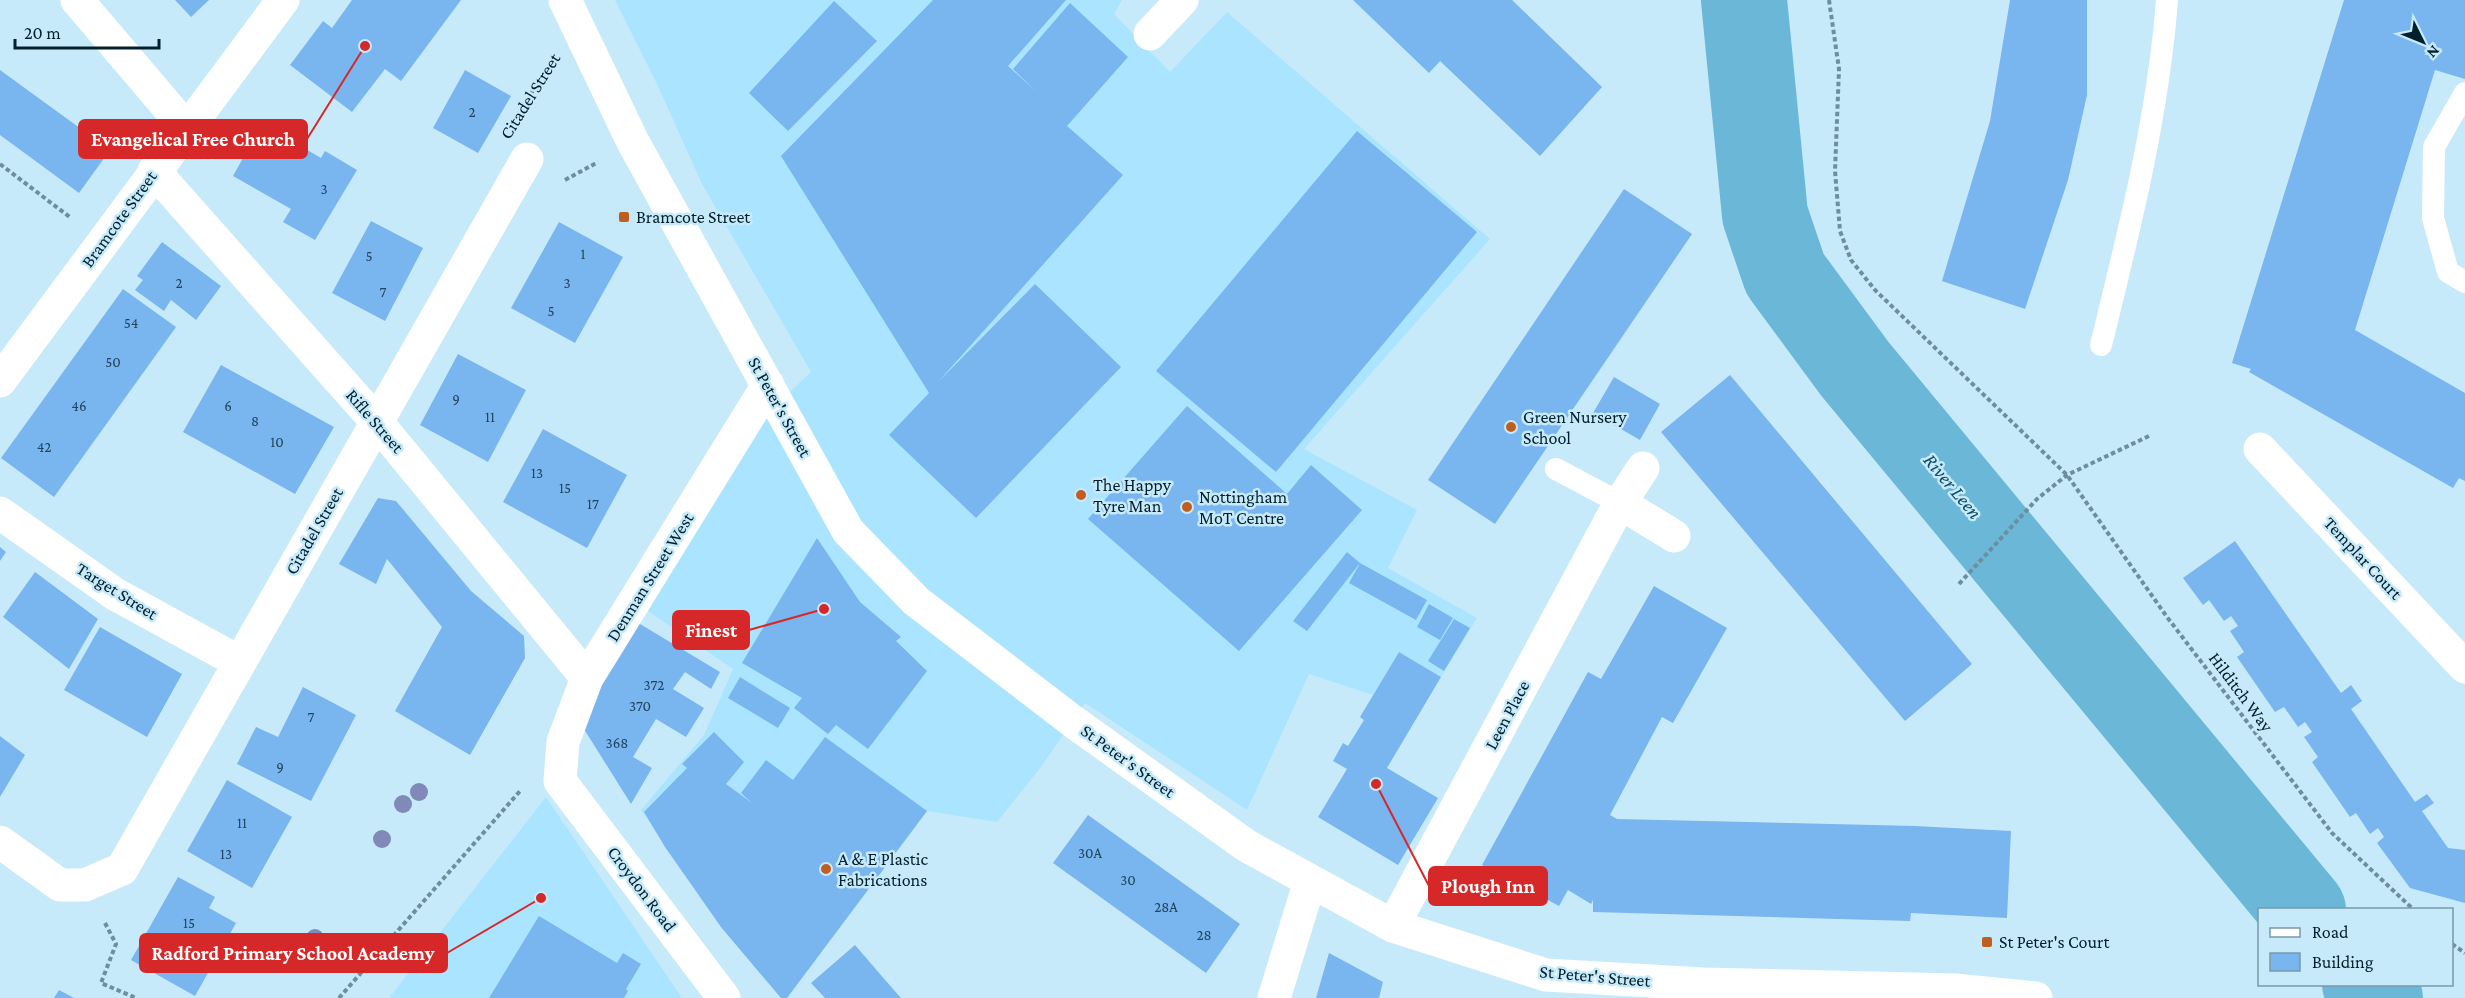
<svg xmlns="http://www.w3.org/2000/svg" width="2465" height="998" viewBox="0 0 2465 998" font-family="'Crimson Pro',serif">
<style>
.built{fill:#abe4ff}
.lines{fill:none;stroke-linecap:round;stroke-linejoin:round}
.river{stroke:#6bb7d8;stroke-width:86}
.building{fill:#79b5ef}
.path{stroke:#6d8e9c;stroke-width:4;stroke-dasharray:4.5 3;stroke-linecap:butt}
.service{stroke:#fff;stroke-width:22}
.minor{stroke:#fff;stroke-width:33}
.tertiary{stroke:#fff;stroke-width:33}
.tree{fill:#8189b9}
.poi-dot{fill:#bf5e20;stroke:#c7eafa;stroke-width:2}
.labels{text-anchor:middle;stroke-width:5;stroke-linejoin:round;paint-order:stroke}
.number-label{font-size:15px;fill:#20455d}
.street-label{font-size:18px;fill:#02202c;stroke:#c7eafa}
.poi-label{font-size:18px;fill:#02202c;stroke:#c7eafa;text-anchor:start}
.water-label{font-size:20px;font-style:italic;fill:#0e4d65;stroke:#c7eafa}
.leader{fill:none;stroke:#d62828;stroke-width:2}
.callout-dot{fill:#d62828;stroke:#c7eafa;stroke-width:2}
.callout{fill:#d62828;stroke:#d62828;stroke-width:2}
.callout-label{font-size:20px;text-anchor:middle;font-weight:bold;fill:#fff}
</style>
<rect width="100%" height="100%" fill="#c7eafa"/>
<path class="built" d="M 615,0 L 1122,0 L 1114,14 L 1170,72 L 1227,12 L 1490,239 L 1304,449 L 1417,510 L 1388,568 L 1477,618 L 1441,677 L 1399,652 L 1373,695 L 1309,674 L 1247,810 L 1085,703 L 1041,767 L 997,822 L 927,811 L 787,998 L 781,998 L 721,927 L 641,810 L 704,735 L 733,669 L 642,607 L 744,435 L 811,372 L 702,184 L 656,82 Z
M 546,797 L 682,998 L 389,998 Z"/>
<g class="lines">
<path class="river" d="M 1744,0 L 1765,215 L 1785,274 L 1855,369 L 2303,910
M 2365,984 L 2380,998"/>
</g>
<path class="building" d="M 175,0 L 209,0 L 191,17 Z
M 352,0 L 461,0 L 401,81 L 385,69 L 352,112 L 290,65 L 323,21 L 332,28 Z
M 933,0 L 1066,0 L 1008,66 L 1037,92 L 1013,69 L 1070,3 L 1128,57 L 1067,126 L 1123,175 L 938,382 L 1035,284 L 1121,367 L 976,518 L 889,435 L 929,393 L 781,156 Z
M 1353,0 L 1512,0 L 1602,87 L 1540,156 L 1440,61 L 1429,73 Z
M 2010,0 L 2087,0 L 2087,95 L 2068,180 L 2025,309 L 1942,281 L 1990,121 Z
M 2344,0 L 2465,0 L 2465,79 L 2435,70 L 2355,330 L 2465,393 L 2465,481 L 2459,478 L 2453,488 L 2249,372 L 2251,369 L 2232,363 Z
M 834,1 L 877,41 L 788,131 L 749,93 Z
M 0,70 L 110,150 L 79,193 L 0,135 Z
M 465,70 L 511,96 L 478,153 L 433,128 Z
M 262,124 L 321,158 L 325,151 L 357,170 L 315,240 L 283,222 L 291,209 L 233,176 Z
M 1357,131 L 1477,232 L 1276,472 L 1156,371 Z
M 1624,189 L 1692,234 L 1495,524 L 1428,480 Z
M 371,221 L 423,248 L 385,321 L 332,293 Z
M 559,222 L 623,257 L 575,343 L 511,308 Z
M 162,242 L 221,286 L 196,320 L 171,300 L 164,311 L 135,290 L 143,280 L 137,276 Z
M 123,289 L 176,327 L 54,497 L 1,458 Z
M 458,354 L 526,390 L 488,462 L 420,425 Z
M 221,365 L 334,427 L 295,494 L 183,432 Z
M 1730,375 L 1972,664 L 1905,721 L 1661,432 Z
M 1614,377 L 1660,404 L 1640,440 L 1593,413 Z
M 1187,406 L 1287,494 L 1311,465 L 1362,510 L 1239,651 L 1088,519 Z
M 543,429 L 627,475 L 587,548 L 503,502 Z
M 378,498 L 396,501 L 471,591 L 524,636 L 525,658 L 470,755 L 395,711 L 442,627 L 387,559 L 376,584 L 339,564 Z
M 817,538 L 860,602 L 901,637 L 896,641 L 927,671 L 868,749 L 836,725 L 828,734 L 794,708 L 802,698 L 742,663 Z
M 2235,541 L 2341,693 L 2351,685 L 2362,701 L 2351,709 L 2415,802 L 2427,794 L 2434,803 L 2422,811 L 2448,848 L 2465,850 L 2465,903 L 2410,888 L 2377,843 L 2384,837 L 2378,828 L 2370,834 L 2356,813 L 2350,817 L 2312,762 L 2318,757 L 2304,737 L 2312,732 L 2305,722 L 2298,727 L 2284,707 L 2275,712 L 2237,657 L 2244,652 L 2230,631 L 2238,626 L 2231,616 L 2224,621 L 2209,600 L 2203,605 L 2183,578 Z
M 0,547 L 6,552 L 0,561 Z
M 1347,552 L 1360,563 L 1427,600 L 1416,620 L 1349,583 L 1360,563 L 1307,631 L 1293,621 Z
M 35,572 L 98,619 L 69,669 L 3,617 Z
M 1654,586 L 1727,628 L 1673,723 L 1662,717 L 1610,815 L 1617,819 L 1915,826 L 2011,831 L 2007,918 L 1911,913 L 1910,921 L 1593,912 L 1593,900 L 1591,904 L 1568,890 L 1559,906 L 1482,865 L 1588,672 L 1601,679 Z
M 1429,604 L 1453,618 L 1440,640 L 1417,627 Z
M 1454,619 L 1470,628 L 1444,671 L 1428,661 Z
M 635,621 L 720,672 L 711,689 L 685,672 L 673,689 L 704,708 L 686,737 L 656,719 L 633,757 L 652,768 L 631,804 L 577,718 Z
M 100,627 L 182,674 L 147,737 L 64,690 Z
M 1399,652 L 1441,677 L 1387,768 L 1438,798 L 1398,865 L 1318,817 L 1347,769 L 1333,761 L 1343,743 L 1348,746 L 1364,720 L 1360,717 Z
M 740,677 L 790,708 L 778,728 L 728,698 Z
M 303,687 L 356,715 L 311,801 L 237,764 L 256,727 L 278,737 Z
M 714,732 L 744,762 L 726,784 L 752,803 L 741,793 L 766,760 L 793,780 L 825,737 L 927,811 L 787,998 L 781,998 L 721,927 L 665,847 L 644,812 L 687,768 L 682,764 Z
M 0,736 L 25,755 L 0,797 Z
M 227,780 L 292,817 L 252,888 L 187,851 Z
M 1088,815 L 1240,924 L 1206,973 L 1053,863 Z
M 178,877 L 215,897 L 209,908 L 236,923 L 195,996 L 131,960 Z
M 539,916 L 617,963 L 623,953 L 641,964 L 626,989 L 628,991 L 624,998 L 489,998 Z
M 855,945 L 886,981 L 901,998 L 825,998 L 811,983 Z
M 1329,953 L 1383,982 L 1379,998 L 1316,998 Z
M 59,990 L 74,998 L 54,998 Z"/>
<g class="lines">
<path class="path" d="M 1829,0 L 1839,69 L 1835,171 L 1840,231 L 1851,260 L 1875,290 L 2067,475 L 2167,617 L 2332,833 L 2414,910
M 515,119 L 549,65
M 0,164 L 71,218
M 565,180 L 598,162
M 1959,584 L 2037,499 L 2067,475 L 2149,436
M 105,923 L 116,944 L 101,983 L 136,998
M 2452,944 L 2465,953
M 339,998 L 520,791"/>
<path class="service" d="M 2465,93 L 2434,147 L 2433,218 L 2448,272 L 2465,282
M 2101,345 C 2129,231 2158,118 2167,0
M 1556,469 L 1620,503"/>
<path class="minor" d="M 77,0 L 186,128
M 1150,34 L 1182,0
M 154,171 L 376,421 L 587,678
M 0,381 L 283,0
M 2260,449 L 2465,667
M 1620,503 L 1674,536
M 0,513 L 115,594 L 239,662
M 0,842 L 60,885 L 85,885 L 122,869 L 527,159
M 1393,926 L 1620,503 L 1643,468
M 724,998 L 560,781 L 563,742 L 587,678 L 768,385
M 1274,998 L 1310,881"/>
<path class="tertiary" d="M 565,0 L 633,142 L 848,531 L 916,601 L 1075,723 L 1247,846 L 1393,926 L 1546,975 L 1703,984 L 1955,990 L 2036,998"/>
</g>
<g class="tree">
<circle cx="419" cy="792" r="9"/>
<circle cx="403" cy="804" r="9"/>
<circle cx="382" cy="839" r="9"/>
<circle cx="315" cy="938" r="9"/>
</g>
<g class="poi-dot">
<rect x="618" y="211" width="12" height="12" rx="3"/>
<circle cx="1511" cy="427" r="6"/>
<circle cx="1081" cy="495" r="6"/>
<circle cx="1187" cy="507" r="6"/>
<circle cx="826" cy="869" r="6"/>
<rect x="1981" y="936" width="12" height="12" rx="3"/>
</g>
<g class="labels">
<g class="number-label">
<text x="472" y="117">2</text>
<text x="324" y="194">3</text>
<text x="583" y="259">1</text>
<text x="369" y="261">5</text>
<text x="179" y="288">2</text>
<text x="567" y="288">3</text>
<text x="383" y="297">7</text>
<text x="551" y="316">5</text>
<text x="131" y="328">54</text>
<text x="113" y="367">50</text>
<text x="456" y="404">9</text>
<text x="79" y="411">46</text>
<text x="228" y="411">6</text>
<text x="490" y="422">11</text>
<text x="255" y="426">8</text>
<text x="277" y="447">10</text>
<text x="44" y="452">42</text>
<text x="537" y="478">13</text>
<text x="565" y="493">15</text>
<text x="593" y="509">17</text>
<text x="654" y="690">372</text>
<text x="640" y="711">370</text>
<text x="311" y="722">7</text>
<text x="617" y="748">368</text>
<text x="280" y="772">9</text>
<text x="242" y="828">11</text>
<text x="1090" y="858">30A</text>
<text x="226" y="859">13</text>
<text x="1128" y="885">30</text>
<text x="1166" y="912">28A</text>
<text x="189" y="928">15</text>
<text x="1204" y="940">28</text>
</g>
<g class="street-label">
<text transform="translate(530 96) rotate(-58)" y="6">Citadel Street</text>
<text transform="translate(119 219) rotate(-54)" y="6">Bramcote Street</text>
<text transform="translate(780 407) rotate(61)" y="6">St Peter's Street</text>
<text transform="translate(375 421) rotate(49)" y="6">Rifle Street</text>
<text transform="translate(314 531) rotate(-60)" y="6">Citadel Street</text>
<text transform="translate(2363 558) rotate(47)" y="6">Templar Court</text>
<text transform="translate(650 577) rotate(-58)" y="6">Denman Street West</text>
<text transform="translate(117 591) rotate(32)" y="6">Target Street</text>
<text transform="translate(2241 692) rotate(53)" y="6">Hilditch Way</text>
<text transform="translate(1507 715) rotate(-62)" y="6">Leen Place</text>
<text transform="translate(1128 761) rotate(36)" y="6">St Peter's Street</text>
<text transform="translate(642 889) rotate(53)" y="6">Croydon Road</text>
<text transform="translate(1595 976) rotate(5)" y="6">St Peter's Street</text>
</g>
<g class="poi-label">
<text x="636" y="223">Bramcote Street</text>
<text x="1523" y="423">Green Nursery<tspan x="1523" dy="21">School</tspan></text>
<text x="1093" y="491">The Happy<tspan x="1093" dy="21">Tyre Man</tspan></text>
<text x="1199" y="503">Nottingham<tspan x="1199" dy="21">MoT Centre</tspan></text>
<text x="838" y="865">A &amp; E Plastic<tspan x="838" dy="21">Fabrications</tspan></text>
<text x="1999" y="948">St Peter's Court</text>
</g>
<g class="water-label">
<text transform="translate(1953 486) rotate(50)" y="7">River Leen</text>
</g>
</g>
<path class="leader" d="M365 46L307 139M824 609L749 630M1376 784L1429 886M541 898L447 953"/>
<g class="callout-dot">
<circle cx="365" cy="46" r="6"/>
<circle cx="824" cy="609" r="6"/>
<circle cx="1376" cy="784" r="6"/>
<circle cx="541" cy="898" r="6"/>
</g>
<g class="callout">
<rect x="79" y="120" width="228" height="38" rx="6"/>
<rect x="673" y="611" width="76" height="38" rx="6"/>
<rect x="1429" y="867" width="118" height="38" rx="6"/>
<rect x="140" y="934" width="307" height="38" rx="6"/>
</g>
<g class="callout-label">
<text x="193" y="146">Evangelical Free Church</text>
<text x="711" y="637">Finest</text>
<text x="1488" y="893">Plough Inn</text>
<text x="293" y="960">Radford Primary School Academy</text>
</g>
<rect x="2258" y="908" width="195" height="78" fill="#c7eafa" stroke="#7899a8" stroke-width="1.5"/>
<rect x="2270" y="928" width="30" height="9" fill="#ffffff" stroke="#7899a8" stroke-width="1.5"/>
<text x="2312" y="938" font-size="18" fill="#02202c">Road</text>
<rect x="2270" y="953" width="30" height="18" fill="#79b5ef" stroke="#7899a8" stroke-width="1.5"/>
<text x="2312" y="968" font-size="18" fill="#02202c">Building</text>
<g transform="translate(2423 42) rotate(133)" stroke="#c7eafa" stroke-width="4.5" paint-order="stroke">
<path d="M0-4.5L10 22L0 15L-10 22Z" fill="#02202c"/>
<text y="-9" font-size="16" font-weight="bold" text-anchor="middle" fill="#02202c">N</text>
</g>
<path d="M15 39v9h144v-9" fill="none" stroke="#02202c" stroke-width="3"/>
<text x="24" y="39" font-size="18" fill="#02202c" stroke="#c7eafa" stroke-width="4.5" paint-order="stroke">20 m</text>
</svg>
